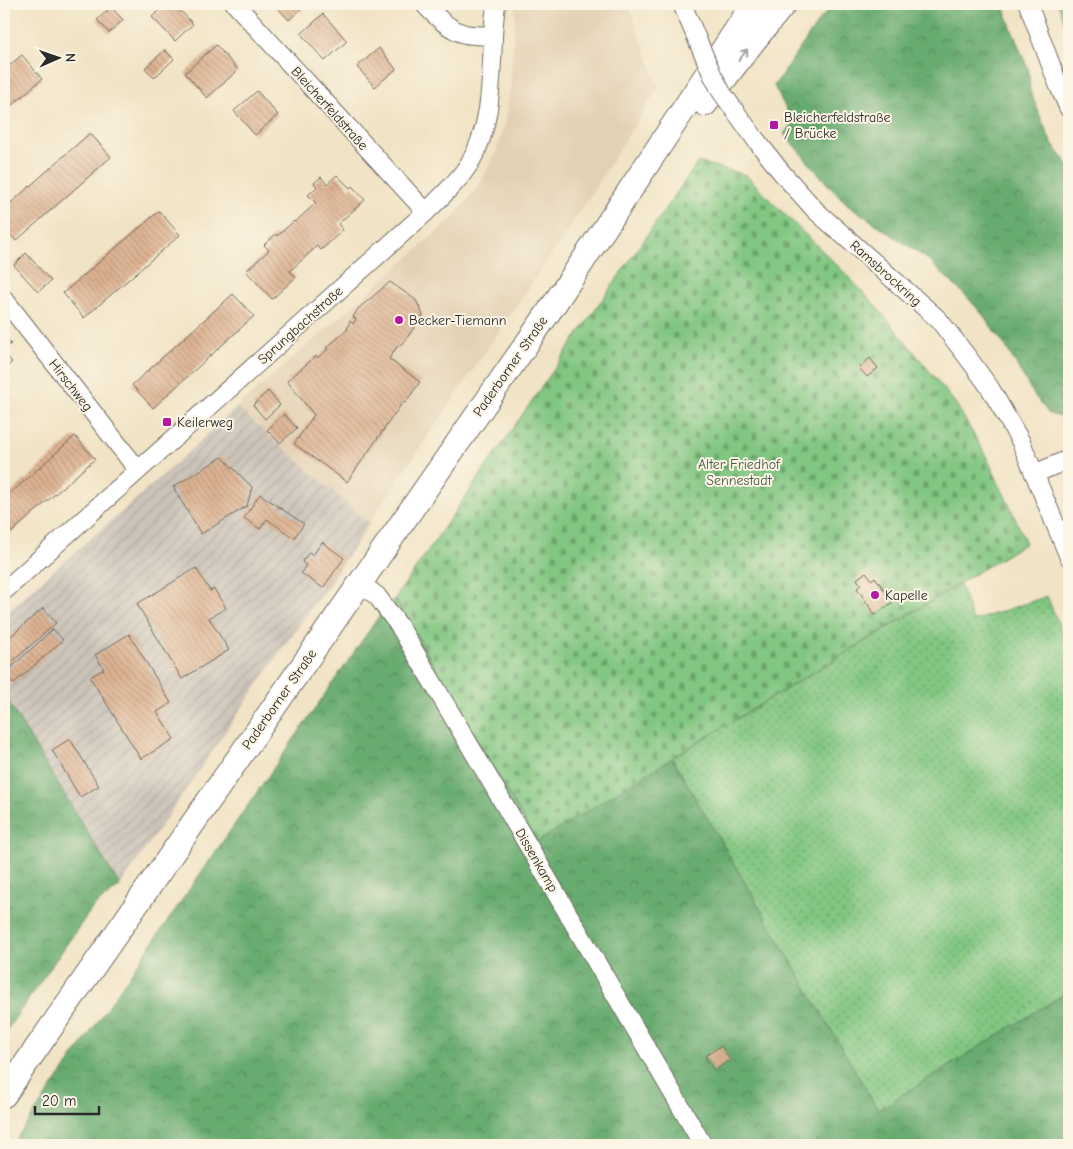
<svg xmlns="http://www.w3.org/2000/svg" width="1073" height="1149" viewBox="0 0 1073 1149" font-family="'Comic Neue',sans-serif">
<style>
.built{fill:#e3d1b4}
.industrial{fill:url(#industrial-furrows)}
.grass{fill:url(#grass-dots);stroke:#567856}
.forest{fill:url(#forest-crowns);stroke:#4a6b4d}
.cemetery{fill:url(#cemetery-stones);stroke:#567856}
.park{fill:url(#park-tufts);stroke:#567856}
.building{fill:url(#building-back-hatch)}
.lines{fill:none;stroke-linecap:round;stroke-linejoin:round}
.street-casing{stroke:#706b61;stroke-width:20}
.secondary-casing{stroke:#706b61;stroke-width:26}
.street{stroke:#fff;stroke-width:18}
.secondary{stroke:#fff;stroke-width:24}
.street-bridge-casing{stroke:#706b61;stroke-width:20;stroke-linecap:butt}
.street-bridge{stroke:#fff;stroke-width:18}
.oneway{stroke:#a0a0a0}
.poi-dot{fill:#b5179e;stroke:#fcf5e5;stroke-width:2}
.labels{text-anchor:middle;stroke-width:4;stroke-linejoin:round;paint-order:stroke}
.street-label{font-size:14px;fill:#2b2b2b;stroke:#fcf5e5}
.poi-label{font-size:14px;fill:#2b2b2b;stroke:#fcf5e5;text-anchor:start}
.park-label{font-size:14px;fill:#455a45;stroke:#fcf5e5}
</style>
<defs>
<pattern id="industrial-furrows" width="10" height="10" patternUnits="userSpaceOnUse" patternTransform="scale(1.25)"><rect width="10" height="10" fill="#cbc3b8"/><path d="M-1 1l2-2M0 10L10 0M9 11l2-2" fill="none" stroke="#aea89e"/></pattern>
<pattern id="grass-dots" width="8" height="8" patternUnits="userSpaceOnUse" patternTransform="scale(1.25)"><rect width="8" height="8" fill="#81c681"/><path d="M2 2h.1M6 6h.1" fill="none" stroke="#6aa16a" stroke-width="1.8" stroke-linecap="round"/></pattern>
<pattern id="forest-crowns" width="20" height="18" patternUnits="userSpaceOnUse" patternTransform="scale(1.25)"><rect width="20" height="18" fill="#68ab6f"/><path d="M2 6a3 3 0 1 1 6 0M12 15a3 3 0 1 1 6 0" fill="none" stroke="#568b5b"/></pattern>
<pattern id="cemetery-stones" width="16" height="16" patternUnits="userSpaceOnUse" patternTransform="scale(1.25)"><rect width="16" height="16" fill="#81c681"/><path d="M2 7V4a2 2 0 0 1 4 0v3zM10 15v-3a2 2 0 0 1 4 0v3z" fill="#6aa16a"/></pattern>
<pattern id="park-tufts" width="24" height="20" patternUnits="userSpaceOnUse" patternTransform="scale(1.25)"><rect width="24" height="20" fill="#81c681"/><path d="M3 7l-1-3M5 7V3M7 7l1-3M15 17l-1-3M17 17v-4M19 17l1-3" fill="none" stroke="#6aa16a"/></pattern>
<pattern id="building-back-hatch" width="6" height="6" patternUnits="userSpaceOnUse" patternTransform="scale(1.25)"><rect width="6" height="6" fill="#deb392"/><path d="M-1 5l2 2M0 0l6 6M5-1l2 2" fill="none" stroke="#b49277"/></pattern>
</defs>
<rect width="100%" height="100%" fill="#fcf5e5"/>
<filter id="ink" filterUnits="userSpaceOnUse"><feTurbulence type="fractalNoise" baseFrequency=".02" numOctaves="2"/><feDisplacementMap in="SourceGraphic" scale="10" xChannelSelector="R" yChannelSelector="G"/><feConvolveMatrix kernelMatrix="1 2 1 2 8 2 1 2 1" color-interpolation-filters="sRGB"/></filter>
<filter id="wash" filterUnits="userSpaceOnUse"><feTurbulence type="fractalNoise" baseFrequency=".0096" numOctaves="4" result="noise"/><feDisplacementMap in="SourceGraphic" scale="20" xChannelSelector="R" yChannelSelector="G"/><feGaussianBlur stdDeviation="1.12" result="paint"/><feColorMatrix in="noise" values="0 0 0 0 0 0 0 0 0 0 0 0 0 0 0 0 0 1.4 0 .05"/><feComposite in="paint" operator="in"/></filter>
<g filter="url(#wash)">
<rect width="100%" height="100%" fill="#f1e3c5"/>
<path class="built" d="M 516,4 L 628,4 L 659,87 L 566,233 L 369,523 L 237,407 L 452,219 L 479,186 L 496,153 L 507,114 L 511,77 Z"/>
<path class="industrial" d="M 237,407 L 369,523 L 326,589 L 316,601 L 280,652 L 120,886 L 4,695 L 4,614 L 150,487 Z"/>
<path class="grass" d="M 960,584 L 973,621 L 1047,596 L 1069,649 L 1069,991 L 878,1110 L 672,758 Z"/>
<path class="forest" d="M 833,4 L 1003,4 L 1012,30 L 1029,71 L 1030,91 L 1050,140 L 1069,166 L 1069,413 L 1061,417 L 1049,414 L 1034,395 L 1006,347 L 983,315 L 968,298 L 926,258 L 848,205 L 829,186 L 784,134 L 793,122 L 774,86 L 818,22 Z
M 395,598 L 537,842 L 672,758 L 878,1110 L 1069,991 L 1069,1145 L 12,1145 L 382,612 Z
M 4,695 L 120,886 L 93,907 L 4,1034 Z"/>
<path class="cemetery" d="M 698,162 L 746,175 L 771,201 L 839,267 L 873,303 L 906,342 L 956,404 L 986,456 L 1012,511 L 1026,543 L 672,758 L 537,842 L 395,598 Z"/>
<path class="park" d="M 1058,4 L 1069,4 L 1069,34 Z"/>
<g id="blocks">
<path class="building" d="M 166,4 L 174,4 L 193,24 L 175,41 L 152,17 Z
M 274,4 L 306,4 L 289,20 Z
M 111,7 L 123,20 L 109,33 L 97,20 Z
M 323,14 L 347,41 L 325,61 L 301,34 Z
M 216,45 L 238,70 L 207,98 L 185,73 Z
M 379,48 L 396,69 L 375,87 L 357,67 Z
M 165,50 L 174,59 L 154,78 L 145,68 Z
M 22,55 L 42,79 L 4,112 L 4,70 Z
M 257,91 L 278,115 L 255,135 L 234,111 Z
M 90,133 L 111,157 L 16,241 L 4,227 L 4,209 Z
M 337,175 L 350,188 L 352,186 L 365,200 L 338,224 L 343,230 L 321,250 L 317,246 L 290,271 L 296,277 L 272,299 L 246,271 L 269,250 L 264,245 L 276,234 L 277,236 L 294,221 L 295,222 L 316,203 L 308,195 L 317,187 L 314,183 L 321,177 L 327,184 Z
M 159,211 L 180,235 L 84,318 L 63,293 Z
M 26,253 L 51,281 L 38,292 L 14,265 Z
M 390,282 L 416,300 L 423,315 L 404,342 L 396,348 L 389,359 L 420,382 L 405,403 L 403,402 L 347,482 L 294,444 L 314,415 L 287,381 L 316,356 L 317,358 L 328,349 L 326,348 L 347,330 L 350,321 L 353,324 L 356,319 L 353,317 L 358,309 Z
M 233,294 L 254,316 L 153,408 L 132,385 Z
M 4,335 L 11,344 L 4,350 Z
M 4,353 L 12,362 L 4,370 Z
M 870,358 L 878,368 L 867,377 L 859,368 Z
M 268,391 L 280,405 L 265,419 L 253,405 Z
M 284,414 L 297,428 L 280,443 L 267,430 Z
M 75,436 L 95,459 L 4,539 L 4,499 Z
M 222,457 L 252,487 L 247,506 L 201,534 L 173,487 Z
M 260,494 L 304,524 L 294,538 L 267,519 L 260,529 L 244,518 Z
M 322,542 L 344,558 L 323,588 L 301,573 L 306,565 L 302,562 L 309,552 L 313,555 Z
M 196,568 L 210,591 L 214,589 L 226,608 L 209,618 L 229,650 L 182,679 L 137,604 Z
M 866,572 L 872,580 L 875,577 L 893,602 L 875,615 L 857,588 L 861,585 L 857,579 Z
M 43,608 L 56,623 L 4,669 L 4,642 Z
M 53,629 L 63,640 L 13,684 L 4,674 Z
M 129,634 L 171,703 L 157,712 L 174,739 L 141,759 L 90,677 L 104,669 L 95,655 Z
M 70,739 L 99,786 L 80,797 L 52,750 Z
M 721,1046 L 730,1060 L 714,1071 L 705,1056 Z"/>
</g>
</g>
<g filter="url(#ink)">
<use href="#blocks" fill-opacity="0" stroke="#706b61" stroke-width="1"/>
<g class="lines">
<defs>
<path id="street" d="M 235,4 L 426,212
M 424,4 C 436,16 448,29 465,34 C 474,36 484,35 493,36
M 1028,4 L 1058,84 L 1069,109
M 756,140 L 782,173 L 816,211 L 939,320 L 969,359 L 990,388 L 1021,442 L 1069,557
M 4,299 L 138,470
M 1034,474 L 1069,459
M 360,583 L 377,596 L 400,627 L 490,780 L 703,1145
M 4,591 L 426,212 C 441,197 458,182 469,164 C 492,128 491,79 493,38 C 493,27 495,15 496,4"/>
<path id="secondary" d="M 705,104 L 752,43 L 784,4
M 4,1095 L 555,303 L 745,17 L 755,4"/>
</defs>
<use href="#street" class="street-casing"/>
<use href="#secondary" class="secondary-casing"/>
<use href="#street" class="street"/>
<use href="#secondary" class="secondary"/>
<defs>
<path id="street-bridge" d="M 682,4 L 712,74 L 722,93 L 756,140"/>
</defs>
<use href="#street-bridge" class="street-bridge-casing"/>
<use href="#street-bridge" class="street-bridge"/>
</g>
<defs><path id="oneway-shaft" d="M-6 0H5M1.5-3L5.5 0L1.5 3" fill="none" stroke-width="1.6" stroke-linecap="round" stroke-linejoin="round" transform="scale(1.25)"/></defs>
<use class="oneway" href="#oneway-shaft" transform="translate(743 55) rotate(-53)"/>
</g>
<g class="poi-dot">
<rect x="769" y="120" width="10" height="10" rx="2.5"/>
<circle cx="399" cy="320" r="5"/>
<rect x="162" y="417" width="10" height="10" rx="2.5"/>
<circle cx="875" cy="595" r="5"/>
</g>
<g class="labels">
<g class="street-label">
<text transform="translate(330 108) rotate(48)" y="5">Bleicherfeldstraße</text>
<text transform="translate(886 273) rotate(42)" y="5">Ramsbrockring</text>
<text transform="translate(300 325) rotate(-42)" y="5">Sprungbachstraße</text>
<text transform="translate(510 366) rotate(-55)" y="5">Paderborner Straße</text>
<text transform="translate(71 385) rotate(52)" y="5">Hirschweg</text>
<text transform="translate(279 699) rotate(-55)" y="5">Paderborner Straße</text>
<text transform="translate(537 860) rotate(60)" y="5">Dissenkamp</text>
</g>
<g class="poi-label">
<text x="784" y="122">Bleicherfeldstraße<tspan x="784" dy="16">/ Brücke</tspan></text>
<text x="409" y="325">Becker-Tiemann</text>
<text x="177" y="427">Keilerweg</text>
<text x="885" y="600">Kapelle</text>
</g>
<g class="park-label">
<text x="739" y="469">Alter Friedhof<tspan x="739" dy="16">Sennestadt</tspan></text>
</g>
</g>
<rect width="1073" height="1149" fill="none" stroke="#fcf5e5" stroke-width="20"/>
<g transform="translate(58 58) rotate(88)" stroke="#fcf5e5" stroke-width="4" paint-order="stroke">
<path d="M0-4L9 19L0 12L-9 19Z" fill="#2b2b2b"/>
<text y="-8" font-size="14" font-weight="bold" text-anchor="middle" fill="#2b2b2b">N</text>
</g>
<path d="M35 1106v8h64v-8" fill="none" stroke="#2b2b2b" stroke-width="2.5"/>
<text x="42" y="1106" font-size="15" fill="#2b2b2b" stroke="#fcf5e5" stroke-width="4" paint-order="stroke">20 m</text>
</svg>
